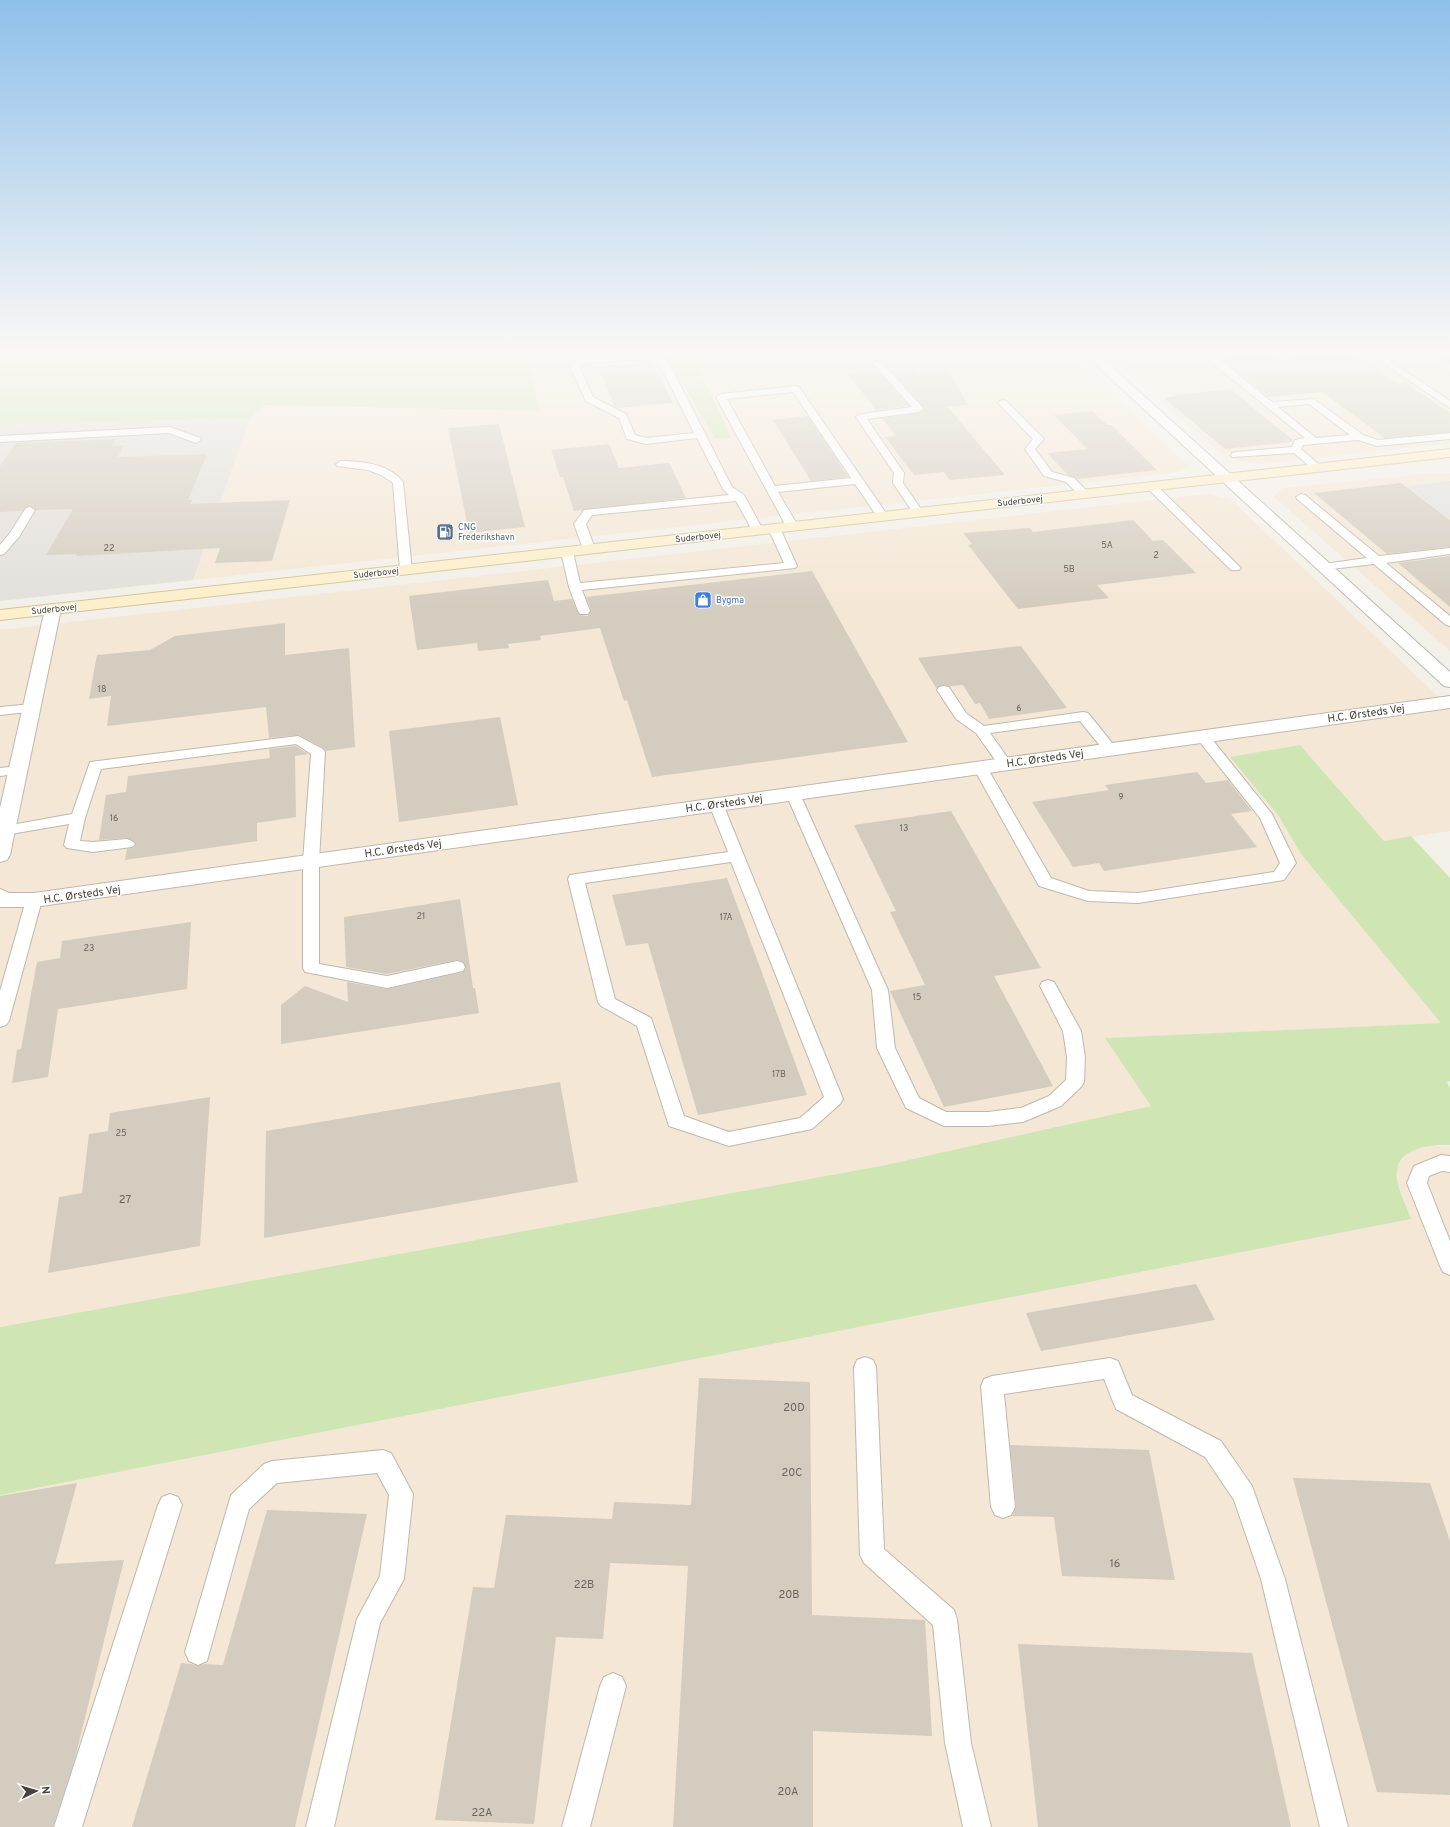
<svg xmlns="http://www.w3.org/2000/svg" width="1450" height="1827" viewBox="0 0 1450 1827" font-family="Overpass,sans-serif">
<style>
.commercial{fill:#f4e7d5}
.industrial{fill:#e3dfda}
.green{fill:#d0e5b4}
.parking{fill:#e2e0dd}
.building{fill:#d4ccbf}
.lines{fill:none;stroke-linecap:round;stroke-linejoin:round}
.lane-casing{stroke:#beb8ac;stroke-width:2}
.street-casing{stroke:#beb8ac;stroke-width:2}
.secondary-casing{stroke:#d1c29a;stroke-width:2}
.primary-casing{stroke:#deba6d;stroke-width:2}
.lane{fill:#fff;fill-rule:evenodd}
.street{fill:#fff;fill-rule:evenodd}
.secondary{fill:#fcefca;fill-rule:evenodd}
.primary{fill:#f9dd9c;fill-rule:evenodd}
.labels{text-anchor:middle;stroke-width:3;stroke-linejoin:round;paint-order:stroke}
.far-street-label{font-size:9px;fill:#474137;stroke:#fff}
.far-service-label{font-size:9px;fill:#4e5e75;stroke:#fff;text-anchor:start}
.number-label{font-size:9px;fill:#6a6459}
.far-shop-label{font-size:9px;fill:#366cbe;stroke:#fff;text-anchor:start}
.street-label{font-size:11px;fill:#474137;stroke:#fff}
.near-number-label{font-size:11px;fill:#6a6459}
</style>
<rect width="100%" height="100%" fill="#f3f0e9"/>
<path class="commercial" d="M 594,351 L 915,354 L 936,351 L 1064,351 L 1189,466 L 1183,470 L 1172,473 L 193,580 L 250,418 L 265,405 L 540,411 L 526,355 Z
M 1102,351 L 1421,351 L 1450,370 L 1450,443 L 1260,464 L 1237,461 L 1215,449 Z
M 1450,473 L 1450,651 L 1273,496 L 1283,488 L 1421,474 Z
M 1206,494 L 1231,499 L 1450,708 L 1450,831 L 1384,841 L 1300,745 L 1231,757 L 1278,815 L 1301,854 L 1442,1023 L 1106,1038 L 1152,1106 L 886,1165 L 0,1327 L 0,630 Z
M 1421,1146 L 1450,1146 L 1450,1827 L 0,1827 L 0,1495 L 1411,1219 L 1398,1183 L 1397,1168 L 1407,1153 Z"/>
<path class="industrial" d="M 250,418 L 193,580 L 0,601 L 0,425 Z"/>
<path class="green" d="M 0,351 L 936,351 L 915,354 L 692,352 L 731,438 L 715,438 L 667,357 C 626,345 569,352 526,355 L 540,411 L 265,405 L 250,418 L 0,425 Z
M 1300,745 L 1384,841 L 1411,836 L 1450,878 L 1450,1081 L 1447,1082 L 1450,1088 L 1450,1145 C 1425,1144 1390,1149 1398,1184 C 1401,1196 1407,1207 1411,1219 L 0,1495 L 0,1327 L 886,1165 L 1151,1106 L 1105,1038 L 1441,1023 L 1301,854 L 1278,815 L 1230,757 Z"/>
<path class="parking" d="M 1450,481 L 1450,519 L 1407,486 Z"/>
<path class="building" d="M 1270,353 L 1279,359 L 1350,353 L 1397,384 L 1406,383 L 1450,413 L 1450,432 L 1385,438 L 1322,392 L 1269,397 L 1220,358 Z
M 652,362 L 673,403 L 618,408 L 615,407 L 598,367 Z
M 913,368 L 917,373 L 949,370 L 968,405 L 948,407 L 1005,475 L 950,480 L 944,472 L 914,475 L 885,437 L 896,436 L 882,418 L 919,413 L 925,409 L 890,370 Z
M 878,371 L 909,406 L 876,410 L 848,374 Z
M 1230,389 L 1293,440 L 1292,442 L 1225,449 L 1164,398 L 1177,396 L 1175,395 Z
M 1092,411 L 1107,425 L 1111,425 L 1157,470 L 1077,479 L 1068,475 L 1047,453 L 1087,449 L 1054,415 Z
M 808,416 L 832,452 L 848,477 L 811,481 L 773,420 Z
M 499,424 L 525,527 L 469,533 L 448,428 Z
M 116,439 L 112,446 L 124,445 L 118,457 L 207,454 L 188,500 L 192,500 L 190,504 L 290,500 L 272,561 L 215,563 L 220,548 L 76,556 L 77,554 L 46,555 L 73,509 L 36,510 L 30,506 L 26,507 L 23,511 L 0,512 L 0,466 L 16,443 Z
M 609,444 L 619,468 L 669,463 L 686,498 L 574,511 L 563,477 L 560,477 L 551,450 Z
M 1401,483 L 1450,520 L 1450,547 L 1387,554 L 1314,493 Z
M 1133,520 L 1153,541 L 1163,540 L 1196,573 L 1097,585 L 1109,598 L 1018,609 L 968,545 L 972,544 L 963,533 L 1030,528 L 1033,532 Z
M 1450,556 L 1450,607 L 1398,563 Z
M 812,571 L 908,742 L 652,777 L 627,700 L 624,701 L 600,628 L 540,636 L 541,640 L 508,644 L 509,648 L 478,651 L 477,643 L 417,650 L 409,596 L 548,580 L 554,601 L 572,599 L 579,615 L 588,616 L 591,610 L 586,597 Z
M 285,623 L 285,655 L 349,648 L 355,747 L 326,751 L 324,748 L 299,735 L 269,738 L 266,707 L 107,726 L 111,696 L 89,699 L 97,655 L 150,650 L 175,636 Z
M 1021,646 L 1067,708 L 989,719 L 980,703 L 975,704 L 963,685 L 950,686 L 944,685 L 936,688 L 918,658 Z
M 500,717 L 518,805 L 399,822 L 389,731 Z
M 296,746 L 308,754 L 295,756 L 296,817 L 257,823 L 257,841 L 125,860 L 127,849 L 133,848 L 136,844 L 133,840 L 127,838 L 99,840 L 106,795 L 126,792 L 128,776 L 270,758 L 269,749 Z
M 1197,772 L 1206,783 L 1228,780 L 1252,811 L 1231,814 L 1257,847 L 1104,871 L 1099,863 L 1073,867 L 1032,802 L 1109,790 L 1105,785 Z
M 951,811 L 1041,968 L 994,976 L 1053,1086 L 944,1107 L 890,991 L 925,985 L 890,912 L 896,911 L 854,825 Z
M 727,878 L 807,1095 L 698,1115 L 648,943 L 626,946 L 612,895 Z
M 460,899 L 473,988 L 475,988 L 479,1013 L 281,1044 L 281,1005 L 305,986 L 348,1002 L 347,982 L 387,989 L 463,972 L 466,968 L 463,962 L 457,960 L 387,974 L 346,967 L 344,917 Z
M 191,922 L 187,989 L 58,1009 L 48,1077 L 12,1083 L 17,1050 L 21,1049 L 37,962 L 60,958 L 62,941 Z
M 560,1082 L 578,1182 L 264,1238 L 266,1131 Z
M 210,1097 L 200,1246 L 48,1273 L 59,1197 L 82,1193 L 89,1134 L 108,1131 L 110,1113 Z
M 1196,1284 L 1215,1320 L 1041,1351 L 1026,1313 Z
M 699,1378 L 810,1382 L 812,1615 L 925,1620 L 932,1736 L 813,1731 L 813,1827 L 673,1827 L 688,1566 L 610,1563 L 603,1639 L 556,1637 L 534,1824 L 435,1820 L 473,1587 L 494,1588 L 506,1515 L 612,1519 L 614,1502 L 691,1505 Z
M 1010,1445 L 1149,1450 L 1175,1580 L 1062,1576 L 1054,1517 L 1012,1516 L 1016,1507 Z
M 1293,1478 L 1430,1483 L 1450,1541 L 1450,1795 L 1377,1792 Z
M 77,1483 L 55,1564 L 124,1560 L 74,1762 L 53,1827 L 0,1827 L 0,1496 Z
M 267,1510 L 367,1514 L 295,1827 L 132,1827 L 181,1663 L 191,1664 L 197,1666 L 204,1664 L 223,1665 Z
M 1018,1644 L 1252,1653 L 1291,1827 L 1038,1827 Z"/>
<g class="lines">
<defs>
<path id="lane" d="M 1209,351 L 1233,351 L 1229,354 L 1214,355 L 1272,402 L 1314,399 L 1363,435 L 1378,440 L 1450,433 L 1450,439 L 1377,446 L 1358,440 L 1303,445 L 1301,449 L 1323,468 L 1318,471 L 1314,470 L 1294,453 L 1232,457 L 1231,455 L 1232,453 L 1236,452 L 1292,447 L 1295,440 L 1305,438 L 1205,357 L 1203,355 ZM 1309,404 L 1350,435 L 1316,438 L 1278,407 Z
M 1291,351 L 1335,351 C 1329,357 1296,357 1291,351 Z
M 1365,351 L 1375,351 L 1450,401 L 1450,408 Z
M 646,353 L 666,359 L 668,361 L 732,487 L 744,495 L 763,530 L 761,532 L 753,532 L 736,501 L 592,515 L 586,524 L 595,549 L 589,552 L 583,549 L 574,524 L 584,510 L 729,495 L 723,489 L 697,438 L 646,444 L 627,439 L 619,418 L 586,401 L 569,365 L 584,357 ZM 646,359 L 659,363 L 694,433 L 646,438 L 635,435 L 626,414 L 593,397 L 579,366 L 586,363 Z
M 878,361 L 881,362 L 924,409 L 919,412 L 867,419 L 904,473 L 903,483 L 923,512 L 922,514 L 914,514 L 893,483 L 894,473 L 856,417 L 861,414 L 912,407 L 875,366 L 873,364 L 875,362 Z
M 796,386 L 799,387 L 888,516 L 886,518 L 878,518 L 855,484 L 778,492 L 798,526 L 792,529 L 786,526 L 716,397 L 721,394 ZM 793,392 L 851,478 L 775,486 L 727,399 Z
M 1003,400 L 1006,401 L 1044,439 L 1035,449 L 1052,472 L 1074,478 L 1088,492 L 1089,494 L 1088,496 L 1080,496 L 1066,482 L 1044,476 L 1025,449 L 1033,439 L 1000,405 L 998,403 L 1000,401 Z
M 170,427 L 200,438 L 201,440 L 196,443 L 169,433 L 0,442 L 0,436 Z
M 341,461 C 362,461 390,464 403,482 L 412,570 L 410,572 L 406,574 L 400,570 L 393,483 L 381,475 L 368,470 L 337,466 L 336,464 Z
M 1151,483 L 1155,484 L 1239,566 L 1241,568 L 1239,570 L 1231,570 L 1147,488 L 1146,486 L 1147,484 Z
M 1301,494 L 1305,495 L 1379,556 L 1450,548 L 1450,554 L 1386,563 L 1450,616 L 1450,626 L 1446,625 L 1374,564 L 1323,570 L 1319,569 L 1317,567 L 1319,565 L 1323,564 L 1367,558 L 1297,499 L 1296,497 Z
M 30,507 L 35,510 L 19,537 L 4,554 L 0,555 L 0,545 L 10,533 L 26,508 Z
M 774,525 L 780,528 L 797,566 L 795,568 L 582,590 L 590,611 L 588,614 L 580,614 L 578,611 L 569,587 L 561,552 L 567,549 L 573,552 L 580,583 L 784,563 L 768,528 Z
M 944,686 L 949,687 L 966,713 L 984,726 L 1083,712 L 1088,713 L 1117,749 L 1115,752 L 1105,752 L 1080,721 L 990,733 L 1012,764 L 1010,767 L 1000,767 L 976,733 L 956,719 L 937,690 L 939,687 Z
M 32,704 L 37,705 L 39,708 L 37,711 L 0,715 L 0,707 Z
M 1202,732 L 1207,733 L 1272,814 L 1296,863 L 1284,880 L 1138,903 L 1088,901 L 1039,886 L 973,767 L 975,764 L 985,764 L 1051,878 L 1089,891 L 1138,893 L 1274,872 L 1280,863 L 1260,818 L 1195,736 L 1197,733 Z
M 298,736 L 323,749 L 325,752 L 319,861 L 319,964 L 387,976 L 457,961 L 463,963 L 465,967 L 463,971 L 387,988 L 305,972 L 303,968 L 303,861 L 311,754 L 296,744 L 101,769 L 85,818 L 80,841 L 93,842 L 127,839 L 132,841 L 135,844 L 132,847 L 93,852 L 67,848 L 64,845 L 69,824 L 5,835 L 0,833 L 0,827 L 72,814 L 90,762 Z
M 18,766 L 23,767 L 25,770 L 23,773 L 0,776 L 0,768 Z
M 793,790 L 798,791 L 800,794 L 888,990 L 895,1048 L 919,1098 L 946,1112 L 988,1112 L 1021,1108 L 1049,1096 L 1066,1080 L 1067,1057 L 1063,1031 L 1040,986 L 1042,982 L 1048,980 L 1054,982 L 1081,1031 L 1085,1057 L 1084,1082 L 1081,1087 L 1061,1106 L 1023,1122 L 988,1126 L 944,1126 L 906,1108 L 877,1048 L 872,990 L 786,794 L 788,791 Z
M 716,800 L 721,801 L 723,804 L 843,1099 L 840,1104 L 812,1129 L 729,1146 L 669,1126 L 637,1026 L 601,1006 L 598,1002 L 568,879 L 570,875 L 576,874 L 728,852 L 709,804 L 711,801 ZM 731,862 L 824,1097 L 800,1118 L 729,1132 L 684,1116 L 651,1018 L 615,999 L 585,883 Z
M 34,895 L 40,896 L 42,900 L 9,1021 L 6,1025 L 0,1027 L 0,991 L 26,900 L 28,896 Z
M 1441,1155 L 1450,1156 L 1450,1172 L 1442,1171 L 1429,1176 L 1427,1183 L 1450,1241 L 1450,1275 L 1443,1272 L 1440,1266 L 1407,1183 L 1414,1166 Z
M 865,1357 L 873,1360 L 876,1367 L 884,1549 L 954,1610 L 957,1619 L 971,1743 L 991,1827 L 963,1827 L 945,1743 L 933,1625 L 864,1563 L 860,1555 L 854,1367 L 857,1360 Z
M 1110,1358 L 1118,1361 L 1132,1395 L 1221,1441 L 1252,1486 L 1285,1579 L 1348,1827 L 1320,1827 L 1261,1579 L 1234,1500 L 1205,1457 L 1116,1409 L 1104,1379 L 1004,1394 L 1015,1507 L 1011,1515 L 1003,1518 L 995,1515 L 991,1507 L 981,1386 L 984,1379 L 992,1376 Z
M 383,1450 L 391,1453 L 413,1494 L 404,1579 L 380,1623 L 334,1827 L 306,1827 L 357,1619 L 380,1576 L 389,1495 L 377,1473 L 277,1483 L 249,1509 L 207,1661 L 198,1665 L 189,1661 L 185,1652 L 231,1495 L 264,1464 L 272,1461 Z
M 170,1494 L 178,1497 L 182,1505 L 82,1827 L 54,1827 L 158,1505 L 162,1497 Z
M 613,1673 L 622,1677 L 626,1686 L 590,1827 L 562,1827 L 600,1686 L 604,1677 Z"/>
<path id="street" d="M 1081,351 L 1094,351 L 1450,672 L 1450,687 L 1444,686 Z
M 53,604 L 59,605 L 61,609 L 10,855 L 7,860 L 0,862 L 0,808 L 45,609 L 47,605 Z
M 1450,696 L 1450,708 L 34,907 L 0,907 L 0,889 L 9,893 L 34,893 Z"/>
<path id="secondary" d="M 1450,449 L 1450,457 L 0,620 L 0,610 Z"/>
<path id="primary" d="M 1433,351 L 1450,352 L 1450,361 L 1435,354 Z"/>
</defs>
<use href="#lane" class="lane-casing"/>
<use href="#street" class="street-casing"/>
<use href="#secondary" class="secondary-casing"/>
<use href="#primary" class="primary-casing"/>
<use href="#lane" class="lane"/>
<use href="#street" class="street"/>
<use href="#secondary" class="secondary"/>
<use href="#primary" class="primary"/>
</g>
<linearGradient id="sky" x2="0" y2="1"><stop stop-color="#8ec0ea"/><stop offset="0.58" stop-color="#faf8f5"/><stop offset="1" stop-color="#faf8f5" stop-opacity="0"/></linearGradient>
<rect width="1450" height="607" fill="url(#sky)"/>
<defs>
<symbol id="fuel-square" viewBox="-11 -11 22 22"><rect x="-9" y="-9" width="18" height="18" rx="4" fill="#5c6f8a" stroke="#fff"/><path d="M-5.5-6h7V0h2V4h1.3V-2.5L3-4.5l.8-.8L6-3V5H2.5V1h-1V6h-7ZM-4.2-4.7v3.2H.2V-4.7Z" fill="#fff"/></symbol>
<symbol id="shop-square" viewBox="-11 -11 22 22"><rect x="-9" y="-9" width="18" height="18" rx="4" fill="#3f7fe0" stroke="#fff"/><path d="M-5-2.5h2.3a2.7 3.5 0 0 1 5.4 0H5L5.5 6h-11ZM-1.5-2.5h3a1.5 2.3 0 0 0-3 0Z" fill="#fff"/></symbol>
</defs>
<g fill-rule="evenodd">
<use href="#fuel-square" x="435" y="522" width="20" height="20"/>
<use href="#shop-square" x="693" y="590" width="20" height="20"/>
</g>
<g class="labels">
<g class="far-street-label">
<text transform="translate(1020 501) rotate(-6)" y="3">Suderbovej</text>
<text transform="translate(698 537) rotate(-6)" y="3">Suderbovej</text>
<text transform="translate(376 573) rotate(-6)" y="3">Suderbovej</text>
<text transform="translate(54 609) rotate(-6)" y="3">Suderbovej</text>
</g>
<g class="far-service-label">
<text x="458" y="530">CNG<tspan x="458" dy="10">Frederikshavn</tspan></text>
</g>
<g class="number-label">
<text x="1107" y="548">5A</text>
<text x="109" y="551">22</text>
<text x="1156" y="558">2</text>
<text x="1069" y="572">5B</text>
<text x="102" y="692">18</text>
<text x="1019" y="711">6</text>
<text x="1121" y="800">9</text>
<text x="114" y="821">16</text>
<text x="904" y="831">13</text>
<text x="421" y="919">21</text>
<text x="726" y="920">17A</text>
<text x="89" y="951">23</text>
<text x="917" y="1000">15</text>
<text x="779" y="1077">17B</text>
<text x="121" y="1136">25</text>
</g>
<g class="far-shop-label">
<text x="716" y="603">Bygma</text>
</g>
<g class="street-label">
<text transform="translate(1366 713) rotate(-8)" y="4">H.C. Ørsteds Vej</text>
<text transform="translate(1045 758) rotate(-8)" y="4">H.C. Ørsteds Vej</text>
<text transform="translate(724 803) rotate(-8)" y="4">H.C. Ørsteds Vej</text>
<text transform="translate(403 848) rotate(-8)" y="4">H.C. Ørsteds Vej</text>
<text transform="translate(82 894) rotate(-8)" y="4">H.C. Ørsteds Vej</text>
</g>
<g class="near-number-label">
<text x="125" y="1203">27</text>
<text x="794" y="1411">20D</text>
<text x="792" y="1476">20C</text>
<text x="1115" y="1567">16</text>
<text x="584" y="1588">22B</text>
<text x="789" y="1598">20B</text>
<text x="788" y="1795">20A</text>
<text x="482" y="1816">22A</text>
</g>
</g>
<g transform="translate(36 1791) rotate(85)" stroke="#ffffff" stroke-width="3" paint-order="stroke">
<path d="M0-3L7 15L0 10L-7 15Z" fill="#474137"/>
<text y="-6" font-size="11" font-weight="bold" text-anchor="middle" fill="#474137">N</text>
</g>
</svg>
